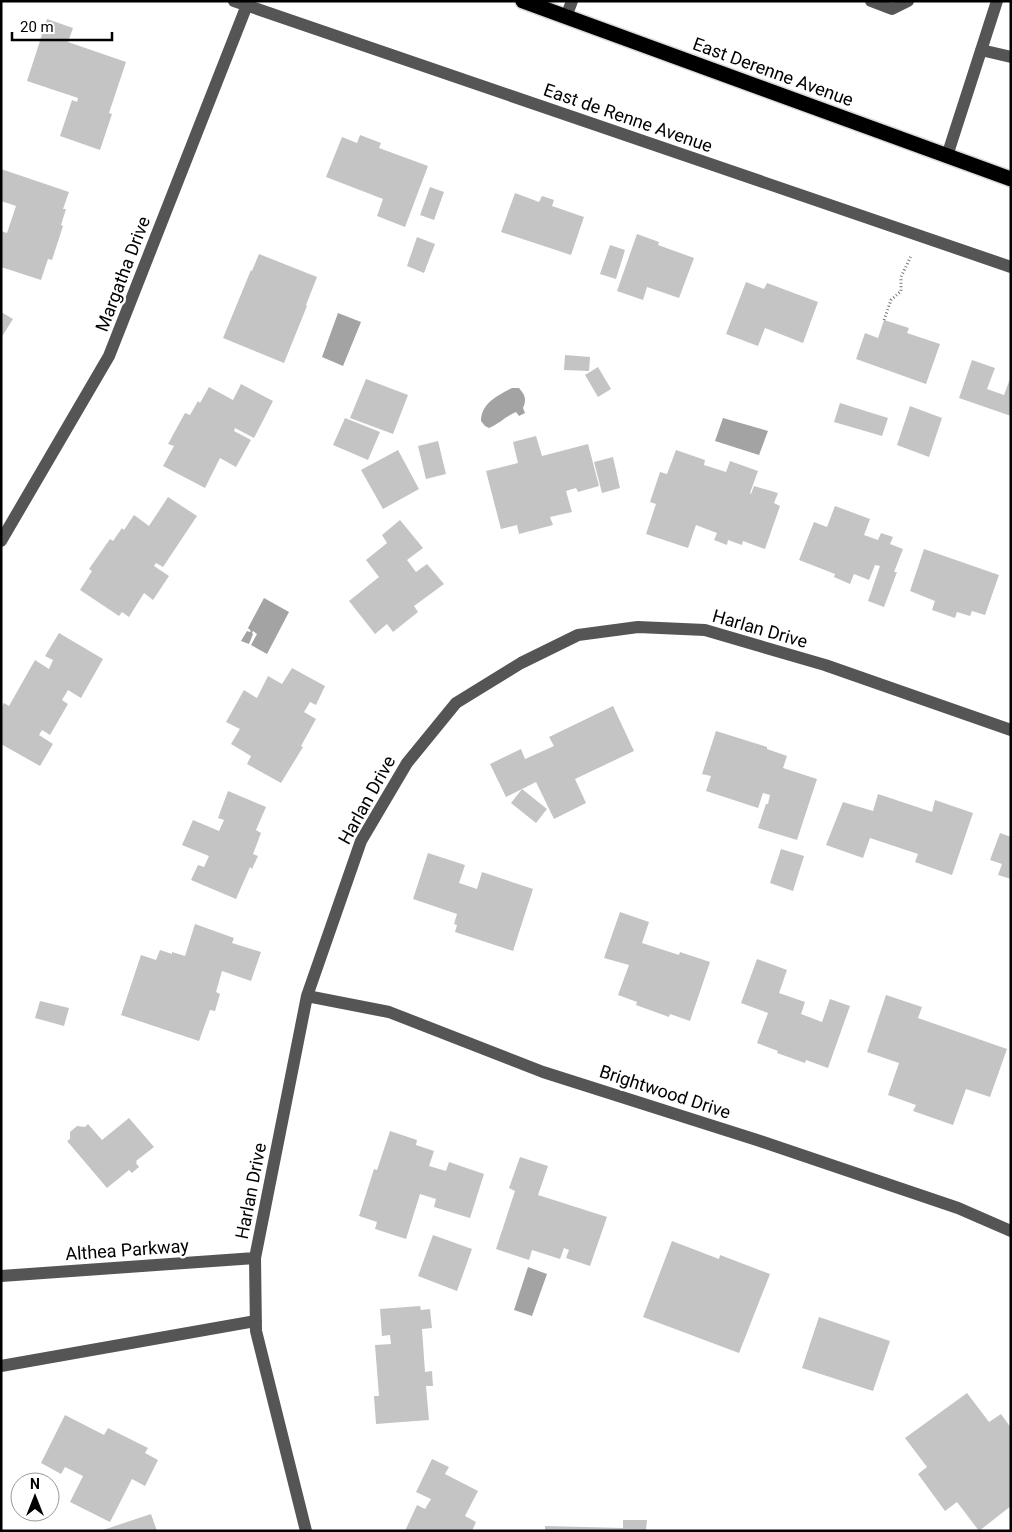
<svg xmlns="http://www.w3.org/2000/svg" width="1012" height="1532" viewBox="0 0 1012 1532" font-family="Roboto,sans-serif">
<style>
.water{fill:#a3a3a3}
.building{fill:#c4c4c4}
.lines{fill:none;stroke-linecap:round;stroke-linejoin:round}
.highway-casing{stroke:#dbdbdb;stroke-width:18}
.path{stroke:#777;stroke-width:3;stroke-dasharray:1 2.5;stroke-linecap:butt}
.minor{stroke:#555;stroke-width:12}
.highway{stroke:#000;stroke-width:15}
.labels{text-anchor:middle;stroke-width:5;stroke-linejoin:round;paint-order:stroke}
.street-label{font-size:18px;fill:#000;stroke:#fff}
</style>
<rect width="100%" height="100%" fill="#fff"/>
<path class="water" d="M 338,313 L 361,322 L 343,366 L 322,357 Z
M 512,388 L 519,388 C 525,395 527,399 523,408 L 525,413 L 519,416 L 516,412 C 506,416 499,424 489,428 L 485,426 L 481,421 C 481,403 499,395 512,388 Z
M 723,418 L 768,431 L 759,455 L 715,441 Z
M 264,598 L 289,612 L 267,654 L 251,645 L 257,634 L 253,631 L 252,633 L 253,634 L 249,644 L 241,641 L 247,631 L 250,632 L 251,631 L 248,628 Z
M 528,1267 L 547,1274 L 532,1316 L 514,1310 Z"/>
<path class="building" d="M 47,19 L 73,28 L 68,42 L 126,62 L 109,113 L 112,114 L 100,150 L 60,136 L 72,100 L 77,102 L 78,98 L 27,81 Z
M 360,135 L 381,143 L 379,148 L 428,166 L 405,227 L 377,216 L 383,199 L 326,177 L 342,137 L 357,143 Z
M 1,169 L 69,192 L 63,209 L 66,209 L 61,225 L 63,226 L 52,260 L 48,259 L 41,280 L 1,267 L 1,231 L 7,233 L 16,206 L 1,201 Z
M 430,187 L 444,192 L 434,220 L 420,215 Z
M 515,193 L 539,202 L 542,196 L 554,200 L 552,206 L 584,217 L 571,255 L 501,232 Z
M 637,234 L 659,242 L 658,245 L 694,258 L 679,298 L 647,287 L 643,300 L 617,291 Z
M 417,237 L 435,244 L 424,273 L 407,266 Z
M 610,245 L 625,250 L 616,279 L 600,274 Z
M 259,254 L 317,277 L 306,305 L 307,306 L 284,363 L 223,338 L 251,270 L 252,271 Z
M 746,282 L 764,289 L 767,283 L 818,302 L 803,343 L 765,328 L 758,346 L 726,334 Z
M 1,312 L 13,319 L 1,338 Z
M 884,320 L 909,328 L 907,333 L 940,344 L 926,384 L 856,359 L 865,333 L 878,338 Z
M 565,355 L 590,357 L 589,371 L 564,370 Z
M 972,360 L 995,368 L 987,389 L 1004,395 L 1011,376 L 1011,416 L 959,398 Z
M 598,367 L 611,389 L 598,397 L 585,375 Z
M 366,379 L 408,395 L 393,434 L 350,418 Z
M 241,384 L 273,401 L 254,438 L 235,428 L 234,431 L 251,440 L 236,467 L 220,458 L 205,488 L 163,466 L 174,446 L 168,444 L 185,413 L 190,415 L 198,401 L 200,403 L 209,387 L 233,400 Z
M 840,403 L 888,418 L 882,436 L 834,422 Z
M 910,406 L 942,418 L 929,457 L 897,445 Z
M 345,418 L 380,432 L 368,460 L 333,445 Z
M 536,436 L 542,456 L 588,444 L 599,486 L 578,492 L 576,488 L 566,491 L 572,512 L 550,517 L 553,525 L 519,534 L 517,525 L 501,529 L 486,471 L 518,463 L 513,442 Z
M 438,441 L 446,474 L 426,479 L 418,446 Z
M 398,450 L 419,489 L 383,509 L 361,470 Z
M 676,450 L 705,460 L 704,465 L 726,472 L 730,461 L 758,471 L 750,493 L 751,494 L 754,486 L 778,493 L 774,503 L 780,506 L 765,549 L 743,541 L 742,545 L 728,540 L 727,545 L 714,540 L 717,533 L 696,525 L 688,548 L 646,534 L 656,504 L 650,502 L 660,472 L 667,474 Z
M 613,457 L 620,488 L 602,493 L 594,462 Z
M 168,497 L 197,516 L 163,567 L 156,563 L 154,566 L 169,576 L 153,600 L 144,593 L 129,617 L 122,612 L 119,616 L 80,590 L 92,571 L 89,569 L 110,539 L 113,541 L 122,528 L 124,530 L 134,515 L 149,526 Z
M 835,506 L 870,519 L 864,535 L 878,540 L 881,533 L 893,537 L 890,544 L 903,549 L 894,572 L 897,572 L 884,607 L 868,601 L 880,566 L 875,565 L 869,580 L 854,574 L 850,584 L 834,577 L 835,574 L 799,560 L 814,522 L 827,527 Z
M 400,520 L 423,548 L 407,560 L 416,572 L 427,564 L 444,584 L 414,606 L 418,612 L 393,632 L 387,624 L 375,634 L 349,601 L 379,577 L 366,560 L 387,543 L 382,535 Z
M 924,549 L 999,575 L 985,615 L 972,611 L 970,616 L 957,612 L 955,618 L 932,610 L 935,601 L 910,591 Z
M 59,633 L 103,659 L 81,698 L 68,690 L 62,700 L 68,704 L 50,735 L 42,730 L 39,735 L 53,744 L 40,766 L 1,744 L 1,708 L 4,703 L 9,706 L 35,660 L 49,669 L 53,660 L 45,656 Z
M 292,668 L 325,686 L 316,705 L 310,702 L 304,712 L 316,719 L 301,746 L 303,747 L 281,783 L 247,764 L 251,756 L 231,744 L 240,729 L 226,722 L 244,690 L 257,698 L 268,676 L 282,684 Z
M 613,706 L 634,751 L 575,779 L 586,803 L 554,819 L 536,782 L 506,797 L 490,764 L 521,749 L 525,759 L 554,746 L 549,737 Z
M 716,731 L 767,747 L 767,749 L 787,756 L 783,768 L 817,779 L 797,840 L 758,828 L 766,804 L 768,804 L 770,795 L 763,793 L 758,808 L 706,791 L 711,776 L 702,774 Z
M 522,789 L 547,809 L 536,823 L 511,803 Z
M 228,791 L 266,807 L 256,830 L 261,833 L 253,854 L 258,856 L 252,869 L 250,867 L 236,899 L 191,880 L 198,865 L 204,867 L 209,856 L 182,845 L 193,820 L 219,831 L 224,820 L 218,818 Z
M 878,794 L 932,812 L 935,800 L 973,813 L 952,875 L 915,862 L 918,854 L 870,838 L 863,858 L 826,845 L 843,802 L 873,811 Z
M 1000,833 L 1011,837 L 1011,879 L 998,875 L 1002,864 L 990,860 Z
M 781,849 L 804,856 L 793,891 L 770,883 Z
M 428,853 L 465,865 L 459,883 L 477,889 L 482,872 L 533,889 L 513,951 L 455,932 L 457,925 L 454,924 L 457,914 L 413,899 Z
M 620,912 L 649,922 L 642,943 L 679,955 L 680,952 L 710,962 L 690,1021 L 670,1014 L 669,1017 L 636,1005 L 637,1002 L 618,995 L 629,965 L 604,958 Z
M 195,924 L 234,938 L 232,943 L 261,952 L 251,981 L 222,971 L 216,992 L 220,994 L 215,1011 L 210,1010 L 199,1041 L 121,1015 L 141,955 L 156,960 L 160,950 L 172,954 L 172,952 L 185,956 Z
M 757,959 L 787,970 L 779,993 L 805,1002 L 801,1014 L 822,1022 L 830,999 L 850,1006 L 828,1068 L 806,1060 L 805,1063 L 777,1053 L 778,1051 L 757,1043 L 768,1013 L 741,1003 Z
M 886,995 L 922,1007 L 918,1018 L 1007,1049 L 990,1097 L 966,1089 L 953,1125 L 913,1111 L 916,1105 L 888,1095 L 899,1063 L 867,1052 Z
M 40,1001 L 69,1008 L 64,1026 L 35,1018 Z
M 129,1118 L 154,1147 L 136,1161 L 137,1162 L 136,1163 L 139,1167 L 132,1173 L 129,1170 L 107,1188 L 67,1141 L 70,1139 L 70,1132 L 77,1126 L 85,1127 L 88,1124 L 102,1140 Z
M 390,1131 L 417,1140 L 416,1145 L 434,1151 L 429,1166 L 446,1171 L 449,1162 L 484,1174 L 470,1218 L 434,1207 L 436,1199 L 420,1194 L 406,1239 L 375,1229 L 377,1222 L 359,1216 L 374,1169 L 377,1170 Z
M 520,1157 L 548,1166 L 538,1195 L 607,1217 L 590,1266 L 566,1258 L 569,1250 L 564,1248 L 560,1259 L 532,1250 L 529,1260 L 496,1249 L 515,1191 L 509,1188 Z
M 433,1235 L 472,1249 L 457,1291 L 418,1276 Z
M 672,1241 L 719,1259 L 720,1255 L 770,1274 L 739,1353 L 643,1317 Z
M 420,1306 L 421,1310 L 430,1309 L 432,1328 L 422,1329 L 425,1372 L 432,1371 L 433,1386 L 426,1386 L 429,1420 L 376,1424 L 374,1396 L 379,1396 L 375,1345 L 391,1344 L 390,1335 L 382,1336 L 380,1309 Z
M 819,1317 L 890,1341 L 873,1391 L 802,1368 Z
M 967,1393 L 989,1422 L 1001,1414 L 1011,1428 L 1011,1506 L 979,1531 L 957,1502 L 945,1511 L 918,1474 L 927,1467 L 905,1438 Z
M 65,1415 L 104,1435 L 108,1428 L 148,1448 L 145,1453 L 158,1460 L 145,1486 L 132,1479 L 110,1522 L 70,1502 L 83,1476 L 65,1467 L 61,1474 L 41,1463 Z
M 432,1459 L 449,1467 L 445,1474 L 478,1491 L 465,1516 L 476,1522 L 472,1531 L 405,1531 L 417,1505 L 425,1509 L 431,1499 L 416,1492 Z
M 151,1514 L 157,1531 L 104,1531 L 103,1530 Z
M 623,1520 L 647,1520 L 646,1531 L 545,1531 L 545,1526 L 623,1528 Z"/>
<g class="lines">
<defs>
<path id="highway" d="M 523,1 L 1011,179"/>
</defs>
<use href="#highway" class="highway-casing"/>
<path class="path" d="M 884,320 L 891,300 L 901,291 L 901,277 L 911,256"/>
<path class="minor" d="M 234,1 L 1011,267
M 871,1 L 892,9 L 908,1
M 566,17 L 572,1
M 981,50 L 1011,57
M 947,156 L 997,1
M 1,541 L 109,356 L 247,5
M 307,996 L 389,1012 L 543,1072 L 757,1140 L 958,1208 L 1011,1231
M 1,1276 L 255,1258
M 1,1366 L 256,1321
M 306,1531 L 256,1331 L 255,1258 L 307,996 L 361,841 L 407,763 L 456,703 L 521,663 L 578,635 L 638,627 L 705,630 L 825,665 L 1011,730"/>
<use href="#highway" class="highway"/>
</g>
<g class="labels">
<g class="street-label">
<text transform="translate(773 72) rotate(20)" y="6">East Derenne Avenue</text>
<text transform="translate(628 118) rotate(19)" y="6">East de Renne Avenue</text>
<text transform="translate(123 274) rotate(-69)" y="6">Margatha Drive</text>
<text transform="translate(760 629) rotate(16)" y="6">Harlan Drive</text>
<text transform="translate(367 800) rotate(-61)" y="6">Harlan Drive</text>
<text transform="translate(665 1092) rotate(18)" y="6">Brightwood Drive</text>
<text transform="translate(251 1191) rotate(-79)" y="6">Harlan Drive</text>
<text transform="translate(127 1250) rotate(-4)" y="6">Althea Parkway</text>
</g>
</g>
<rect width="1012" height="1532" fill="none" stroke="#000000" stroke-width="5"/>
<g transform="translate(35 1497)"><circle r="24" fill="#ffffff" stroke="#999999"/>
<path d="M0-4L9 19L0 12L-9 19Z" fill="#000000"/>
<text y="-8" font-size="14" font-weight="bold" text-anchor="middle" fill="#000000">N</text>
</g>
<path d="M12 32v8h100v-8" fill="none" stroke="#000000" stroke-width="2.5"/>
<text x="20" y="32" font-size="15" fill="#000000" stroke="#ffffff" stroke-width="4" paint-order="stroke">20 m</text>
</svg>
